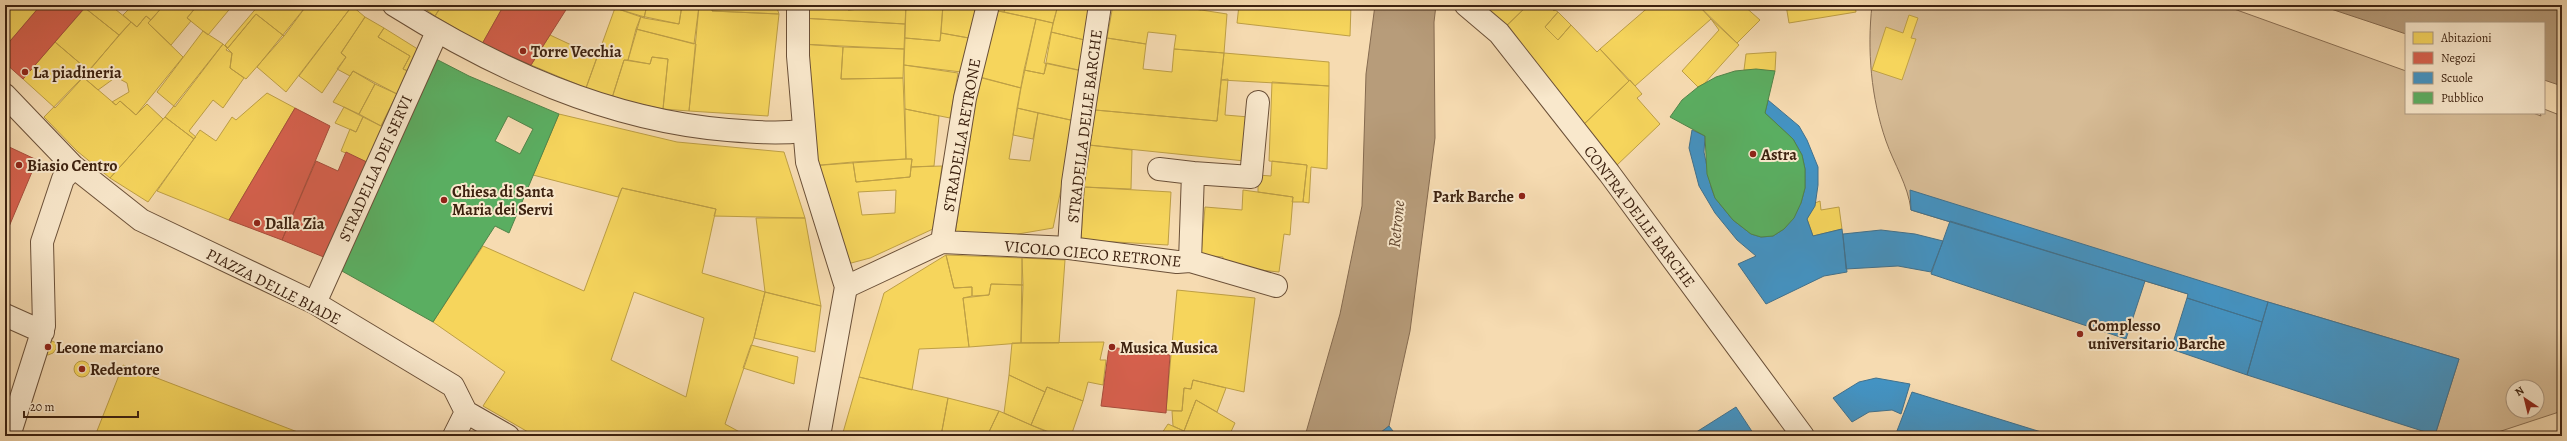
<svg xmlns="http://www.w3.org/2000/svg" width="2567" height="441" viewBox="0 0 2567 441" font-family="Alegreya,serif">
<style>
.green{fill:#d7bc96;stroke:#8a6f53;fill-rule:evenodd}
.water{fill:#b79c7a;stroke:#866b50}
.homes{fill:#f6d55c;stroke:#be9f45;fill-rule:evenodd}
.shops{fill:#d6604d;stroke:#a84d3b}
.schools{fill:#4393c3;stroke:#41718d}
.public{fill:#5aae61;stroke:#518449;fill-rule:evenodd}
.lines{fill:none;stroke-linecap:round;stroke-linejoin:round}
.pedestrian-casing{stroke:#6b5038;stroke-width:24}
.minor-casing{stroke:#6b5038;stroke-width:24}
.pedestrian{stroke:#f9e8cc;stroke-width:22}
.minor{stroke:#f9e8cc;stroke-width:22}
.poi-dot{fill:#8f2418;stroke:#f9e8cc;stroke-width:1.5}
.labels{text-anchor:middle;stroke-width:4;stroke-linejoin:round;paint-order:stroke}
.poi-label{font-size:16px;font-weight:bold;fill:#3d2210;stroke:#f9e8cc;text-anchor:start}
.street-label{font-size:16px;fill:#3d2210;stroke:#f9e8cc}
.water-label{font-size:17px;font-style:italic;fill:#624730;stroke:#f9e8cc}
</style>
<rect width="100%" height="100%" fill="#f6dbb1"/>
<filter id="stains"><feTurbulence type="fractalNoise" baseFrequency=".005" numOctaves="4"/><feColorMatrix values="0 0 0 0 .2 0 0 0 0 .09 0 0 0 0 .02 0 0 0 .5 -.17"/></filter>
<radialGradient id="worn" r=".72"><stop offset=".6" stop-color="#630" stop-opacity="0"/><stop offset="1" stop-color="#630" stop-opacity=".3"/></radialGradient>
<path class="green" d="M 1872,5 L 2223,5 L 2406,71 L 2406,113 L 2533,113 L 2541,116 L 2540,113 L 2544,113 L 2544,109 L 2562,116 L 2562,411 L 2486,436 L 2435,435 L 2459,359 L 2268,302 L 2188,294 L 1911,210 C 1908,185 1894,164 1886,141 C 1871,98 1867,50 1872,5 ZM 2513,387 L 2537,387 L 2537,411 L 2513,411 Z"/>
<path class="water" d="M 1375,5 L 1436,5 L 1434,22 L 1435,138 L 1410,331 L 1389,426 L 1376,436 L 1305,436 L 1340,314 L 1362,206 L 1366,74 Z
M 2319,5 L 2549,5 L 2562,9 L 2562,86 L 2544,80 L 2544,23 L 2406,23 L 2406,34 Z"/>
<path class="homes" d="M 5,5 L 37,5 L 39,7 L 5,47 Z
M 87,5 L 110,5 L 131,22 L 119,35 L 85,8 Z
M 133,5 L 164,5 L 151,20 L 146,16 L 137,27 L 123,15 Z
M 164,5 L 191,5 L 195,8 L 187,18 L 191,21 L 171,45 L 148,23 Z
M 198,5 L 233,5 L 208,35 L 187,18 Z
M 259,5 L 307,5 L 284,36 L 256,14 L 228,48 L 225,45 Z
M 307,5 L 352,6 L 286,92 L 257,67 Z
M 420,5 L 442,5 L 435,16 Z
M 442,5 L 504,5 L 482,44 L 435,16 Z
M 617,5 L 647,5 L 644,18 L 615,8 Z
M 647,5 L 682,5 L 679,24 L 644,18 Z
M 682,5 L 713,5 L 699,6 L 694,44 L 636,29 L 641,16 L 679,24 Z
M 713,5 L 776,5 L 779,14 L 712,11 Z
M 800,5 L 848,5 L 848,10 L 874,8 L 874,5 L 906,5 L 905,24 L 801,18 Z
M 848,5 L 874,5 L 874,8 L 848,10 Z
M 906,5 L 943,5 L 940,41 L 905,38 Z
M 943,5 L 977,5 L 969,38 L 941,33 Z
M 999,5 L 1006,5 L 1004,12 L 998,11 Z
M 1006,5 L 1058,5 L 1053,23 L 1004,12 Z
M 1058,5 L 1099,5 L 1093,42 L 1051,32 Z
M 1113,5 L 1169,5 L 1227,14 L 1224,53 L 1174,49 L 1176,35 L 1148,32 L 1146,44 L 1107,38 Z
M 1169,5 L 1202,5 L 1201,10 Z
M 1239,5 L 1351,5 L 1350,36 L 1237,23 Z
M 1466,5 L 1528,5 L 1499,33 Z
M 1528,5 L 1548,5 L 1554,11 L 1555,10 L 1558,12 L 1545,27 L 1558,40 L 1571,25 L 1597,52 L 1600,49 L 1629,81 L 1581,127 L 1499,33 Z
M 1651,5 L 1698,5 L 1711,19 L 1635,86 L 1600,49 Z
M 1698,5 L 1743,5 L 1760,20 L 1737,43 Z
M 1786,5 L 1855,5 L 1856,12 L 1789,23 Z
M 352,6 L 365,17 L 341,53 L 346,57 L 322,93 L 299,76 Z
M 699,6 L 713,7 L 712,11 L 779,14 L 768,116 L 689,111 Z
M 85,8 L 119,35 L 89,71 L 55,42 Z
M 615,8 L 641,16 L 628,60 L 624,60 L 612,98 L 586,88 Z
M 998,11 L 1036,19 L 1021,88 L 980,77 Z
M 1558,12 L 1571,25 L 1558,40 L 1545,27 Z
M 256,14 L 284,36 L 246,79 L 230,68 L 232,53 L 226,50 Z
M 1909,15 L 1918,18 L 1911,38 L 1916,39 L 1902,80 L 1872,70 L 1886,27 L 1903,33 Z
M 146,16 L 151,20 L 148,23 L 183,57 L 136,115 L 120,101 L 116,105 L 112,102 L 129,92 L 127,83 L 116,77 L 98,90 L 83,77 L 131,22 L 137,27 Z
M 365,17 L 384,28 L 378,37 L 410,56 L 403,69 L 413,73 L 371,164 L 341,151 L 350,129 L 356,132 L 363,117 L 381,126 L 397,94 L 353,71 L 350,76 L 337,69 L 346,57 L 341,53 Z
M 801,18 L 905,24 L 904,49 L 801,44 Z
M 1036,19 L 1053,23 L 1044,74 L 1024,70 Z
M 1711,19 L 1739,45 L 1704,84 L 1698,87 L 1682,71 L 1719,30 Z
M 384,28 L 424,53 L 413,73 L 403,69 L 410,56 L 378,37 Z
M 636,29 L 696,44 L 689,111 L 663,109 L 668,59 L 652,57 L 650,64 L 628,60 Z
M 203,31 L 223,44 L 175,107 L 157,92 Z
M 1051,32 L 1093,42 L 1087,72 L 1044,63 Z
M 941,33 L 969,38 L 961,72 L 904,65 L 905,38 L 940,41 Z
M 550,35 L 597,57 L 586,88 L 531,65 Z
M 1107,38 L 1146,44 L 1143,69 L 1172,72 L 1174,49 L 1224,53 L 1217,121 L 1095,110 Z
M 55,42 L 89,71 L 55,108 L 23,79 Z
M 223,44 L 232,53 L 230,68 L 244,78 L 223,108 L 213,100 L 189,131 L 196,137 L 194,139 L 165,117 Z
M 801,44 L 843,47 L 841,79 L 903,78 L 906,159 L 810,166 Z
M 843,47 L 904,49 L 903,78 L 841,79 Z
M 1776,52 L 1775,71 L 1744,70 L 1746,54 Z
M 1224,53 L 1329,62 L 1329,86 L 1221,80 Z
M 652,57 L 668,59 L 663,109 L 612,98 L 624,60 L 650,64 Z
M 1047,63 L 1083,71 L 1075,121 L 1017,108 L 1024,70 L 1044,74 Z
M 904,65 L 958,73 L 950,118 L 905,109 Z
M 353,71 L 375,84 L 359,114 L 333,102 Z
M 83,77 L 116,105 L 120,101 L 136,115 L 147,104 L 163,119 L 110,178 L 77,151 L 44,117 Z
M 978,77 L 1021,88 L 1009,159 L 1030,161 L 1038,113 L 1075,121 L 1053,228 L 995,238 L 955,234 L 970,139 L 963,138 Z
M 1228,79 L 1225,115 L 1249,117 L 1245,161 L 1089,145 L 1095,110 L 1217,121 L 1221,80 Z
M 1630,80 L 1642,94 L 1637,98 L 1660,124 L 1616,166 L 1581,127 Z
M 1272,82 L 1329,86 L 1327,169 L 1311,167 L 1309,203 L 1303,202 L 1307,165 L 1269,161 Z
M 375,84 L 397,94 L 381,126 L 359,114 Z
M 267,93 L 295,108 L 229,220 L 157,191 L 200,130 L 216,141 L 232,117 L 236,120 Z
M 344,107 L 363,117 L 356,132 L 335,123 Z
M 1017,108 L 1038,113 L 1033,139 L 1013,135 Z
M 905,109 L 939,116 L 934,166 L 911,167 L 912,159 L 906,159 Z
M 559,114 L 677,142 L 784,152 L 805,218 L 714,216 L 716,209 L 622,188 L 618,197 L 533,175 Z
M 165,117 L 194,139 L 148,202 L 110,178 Z
M 1089,145 L 1132,150 L 1131,189 L 1084,187 Z
M 906,159 L 912,159 L 910,177 L 856,182 L 853,162 Z
M 1272,161 L 1307,165 L 1303,202 L 1292,202 L 1293,197 L 1258,192 L 1258,175 L 1271,176 Z
M 853,162 L 856,182 L 910,177 L 911,167 L 942,166 L 933,229 L 870,258 L 840,266 L 810,166 ZM 896,190 L 895,213 L 862,215 L 858,192 Z
M 1084,187 L 1171,192 L 1168,245 L 1081,240 Z
M 622,188 L 716,209 L 702,273 L 765,292 L 754,338 L 725,424 L 747,436 L 535,436 L 483,406 L 505,372 L 433,322 L 483,246 L 584,291 ZM 634,292 L 704,318 L 686,397 L 611,360 Z
M 1243,190 L 1293,197 L 1290,235 L 1284,234 L 1279,272 L 1223,266 L 1223,257 L 1201,255 L 1205,207 L 1242,210 Z
M 1820,201 L 1821,210 L 1839,207 L 1842,229 L 1813,236 L 1807,219 L 1815,203 Z
M 756,218 L 805,218 L 821,306 L 765,292 Z
M 5,228 L 8,229 L 5,238 Z
M 946,255 L 954,288 L 972,287 L 972,296 L 963,298 L 969,347 L 919,349 L 912,390 L 859,377 L 884,293 Z
M 946,255 L 1022,258 L 1023,285 L 991,284 L 989,295 L 972,296 L 972,287 L 954,288 Z
M 1022,258 L 1065,260 L 1059,343 L 1021,343 Z
M 991,284 L 1023,285 L 1021,343 L 969,347 L 963,298 L 989,295 Z
M 1177,290 L 1255,298 L 1244,392 L 1193,380 L 1191,389 L 1184,388 L 1182,411 L 1166,410 Z
M 765,292 L 821,306 L 815,352 L 754,338 Z
M 50,340 L 56,343 L 56,349 L 53,353 L 48,355 L 45,354 Z
M 1104,342 L 1100,360 L 1106,360 L 1103,385 L 1088,382 L 1083,401 L 1047,387 L 1045,392 L 1009,375 L 1012,343 Z
M 751,345 L 798,357 L 794,384 L 743,368 Z
M74 369a8 8 0 1 1 16 0a8 8 0 1 1-16 0Z
M 123,365 L 308,436 L 95,436 Z
M 1009,375 L 1045,392 L 1031,425 L 1004,413 Z
M 859,377 L 948,398 L 941,436 L 842,436 Z
M 1193,380 L 1226,388 L 1217,412 L 1196,400 L 1184,431 L 1173,426 L 1172,411 L 1182,411 L 1184,388 L 1191,389 Z
M 1047,387 L 1083,401 L 1071,436 L 1056,436 L 1031,425 Z
M 948,398 L 999,411 L 987,436 L 941,436 Z
M 1196,400 L 1235,423 L 1229,436 L 1160,436 L 1168,424 L 1184,431 Z
M 999,411 L 1031,425 L 1057,435 L 987,436 Z"/>
<path class="shops" d="M 41,5 L 87,5 L 23,79 L 5,63 L 5,47 Z
M 504,5 L 569,5 L 531,65 L 482,44 Z
M 295,108 L 330,126 L 282,240 L 229,220 Z
M 5,145 L 37,160 L 8,229 L 5,228 Z
M 346,152 L 373,165 L 331,260 L 282,240 L 316,161 L 338,171 Z
M 1109,347 L 1170,355 L 1166,413 L 1101,406 Z"/>
<path class="schools" d="M 1768,100 L 1799,126 L 1807,140 L 1818,167 L 1818,185 L 1815,206 L 1807,219 L 1813,236 L 1842,229 L 1847,272 L 1824,276 L 1766,304 L 1738,264 L 1756,256 L 1737,240 L 1715,213 L 1699,186 L 1689,148 L 1692,130 L 1705,136 L 1704,152 L 1711,187 L 1715,198 L 1733,220 L 1751,234 L 1761,237 L 1773,236 L 1784,229 L 1801,203 L 1805,188 L 1805,169 L 1802,155 L 1793,139 L 1765,113 Z
M 1910,190 L 2268,302 L 2262,322 L 2187,298 L 2188,294 L 1911,210 Z
M 1950,221 L 2145,281 L 2126,339 L 1931,274 Z
M 1881,230 L 1915,234 L 1943,241 L 1931,272 L 1898,266 L 1846,269 L 1843,234 Z
M 2187,298 L 2262,322 L 2247,375 L 2171,349 Z
M 2268,302 L 2459,359 L 2435,435 L 2247,375 Z
M 1876,378 L 1910,384 L 1901,414 L 1892,410 L 1869,412 L 1852,422 L 1833,398 L 1859,382 Z
M 1912,392 L 2054,436 L 1895,436 Z
M 1736,407 L 1755,436 L 1690,436 Z
M 1389,426 L 1397,436 L 1376,436 Z"/>
<path class="public" d="M 436,59 L 469,76 L 559,114 L 509,233 L 495,226 L 433,322 L 333,266 ZM 508,116 L 533,129 L 520,154 L 495,141 Z
M 1756,69 L 1775,71 L 1765,113 L 1793,139 L 1802,155 L 1805,169 L 1805,188 L 1801,203 L 1794,218 L 1784,229 L 1773,236 L 1761,237 L 1751,234 L 1733,220 L 1715,198 L 1707,174 L 1705,136 L 1670,117 L 1682,100 L 1698,87 L 1716,77 L 1735,71 Z"/>
<g class="lines">
<defs>
<path id="pedestrian" d="M 394,5 C 496,69 607,120 728,130 C 753,132 778,134 803,131
M 5,95 L 74,167 L 141,220 L 315,303 L 453,386 L 466,412
M 1159,169 L 1193,173
M 942,242 L 965,98 L 988,5
M 1069,248 L 1073,182 L 1100,5
M 1190,261 L 1193,173 L 1251,177 L 1258,102
M 846,287 L 942,242 L 1069,248 L 1177,262 L 1190,261 L 1276,286
M 315,303 L 437,32
M 5,315 L 43,332
M 466,412 L 508,436
M 9,436 L 44,326 L 42,242 L 63,179 L 74,167
M 454,436 L 466,412"/>
<path id="minor" d="M 798,5 L 798,56 L 807,162 L 846,287 L 819,436
M 1466,5 L 1499,33 L 1609,173 L 1803,436"/>
</defs>
<use href="#pedestrian" class="pedestrian-casing"/>
<use href="#minor" class="minor-casing"/>
<use href="#pedestrian" class="pedestrian"/>
<use href="#minor" class="minor"/>
</g>
<g class="poi-dot">
<circle cx="523" cy="51" r="4"/>
<circle cx="25" cy="72" r="4"/>
<circle cx="1753" cy="154" r="4"/>
<circle cx="19" cy="165" r="4"/>
<circle cx="1522" cy="196" r="4"/>
<circle cx="444" cy="200" r="4"/>
<circle cx="257" cy="223" r="4"/>
<circle cx="2080" cy="334" r="4"/>
<circle cx="48" cy="347" r="4"/>
<circle cx="1112" cy="347" r="4"/>
<circle cx="82" cy="369" r="4"/>
</g>
<g class="labels">
<g class="poi-label">
<text x="531" y="57">Torre Vecchia</text>
<text x="33" y="78">La piadineria</text>
<text x="1761" y="160">Astra</text>
<text x="27" y="171">Biasio Centro</text>
<text x="452" y="197">Chiesa di Santa<tspan x="452" dy="18">Maria dei Servi</tspan></text>
<text x="1514" y="202" text-anchor="end">Park Barche</text>
<text x="265" y="229">Dalla Zia</text>
<text x="2088" y="331">Complesso<tspan x="2088" dy="18">universitario Barche</tspan></text>
<text x="56" y="353">Leone marciano</text>
<text x="1120" y="353">Musica Musica</text>
<text x="90" y="375">Redentore</text>
</g>
<g class="street-label">
<text transform="translate(1084 126) rotate(-83)" y="6">STRADELLA DELLE BARCHE</text>
<text transform="translate(961 135) rotate(-80)" y="6">STRADELLA RETRONE</text>
<text transform="translate(375 168) rotate(-66)" y="6">STRADELLA DEI SERVI</text>
<text transform="translate(1640 216) rotate(53)" y="6">CONTRA' DELLE BARCHE</text>
<text transform="translate(1093 253) rotate(5)" y="6">VICOLO CIECO RETRONE</text>
<text transform="translate(274 286) rotate(27)" y="6">PIAZZA DELLE BIADE</text>
</g>
<g class="water-label">
<text transform="translate(1396 224) rotate(-84)" y="6">Retrone</text>
</g>
</g>
<rect width="2567" height="441" fill="none" stroke="#f6dbb1" stroke-width="20"/>
<rect x="6" y="6" width="2555" height="429" fill="none" stroke="#3d2210" stroke-width="2"/>
<rect x="10" y="10" width="2547" height="421" fill="none" stroke="#3d2210"/>
<rect x="2405" y="22" width="140" height="92" fill="#f9e8cc" stroke="#ae9981"/>
<rect x="2413" y="32" width="20" height="12" fill="#f6d55c" stroke="#ae9981"/>
<text x="2441" y="42" font-size="12" fill="#3d2210">Abitazioni</text>
<rect x="2413" y="52" width="20" height="12" fill="#d6604d" stroke="#ae9981"/>
<text x="2441" y="62" font-size="12" fill="#3d2210">Negozi</text>
<rect x="2413" y="72" width="20" height="12" fill="#4393c3" stroke="#ae9981"/>
<text x="2441" y="82" font-size="12" fill="#3d2210">Scuole</text>
<rect x="2413" y="92" width="20" height="12" fill="#5aae61" stroke="#ae9981"/>
<text x="2441" y="102" font-size="12" fill="#3d2210">Pubblico</text>
<g transform="translate(2525 399) rotate(325)"><circle r="19" fill="#f9e8cc" stroke="#ae9981"/>
<path d="M0-3L7 15L0 10L-7 15Z" fill="#8f2418"/>
<text y="-6" font-size="11" font-weight="bold" text-anchor="middle" fill="#3d2210">N</text>
</g>
<path d="M24 411v6h114v-6" fill="none" stroke="#3d2210" stroke-width="2"/>
<text x="30" y="411" font-size="12" fill="#3d2210" stroke="#f9e8cc" stroke-width="3" paint-order="stroke">20 m</text>
<rect width="100%" height="100%" filter="url(#stains)"/>
<rect width="100%" height="100%" fill="url(#worn)"/>
</svg>
